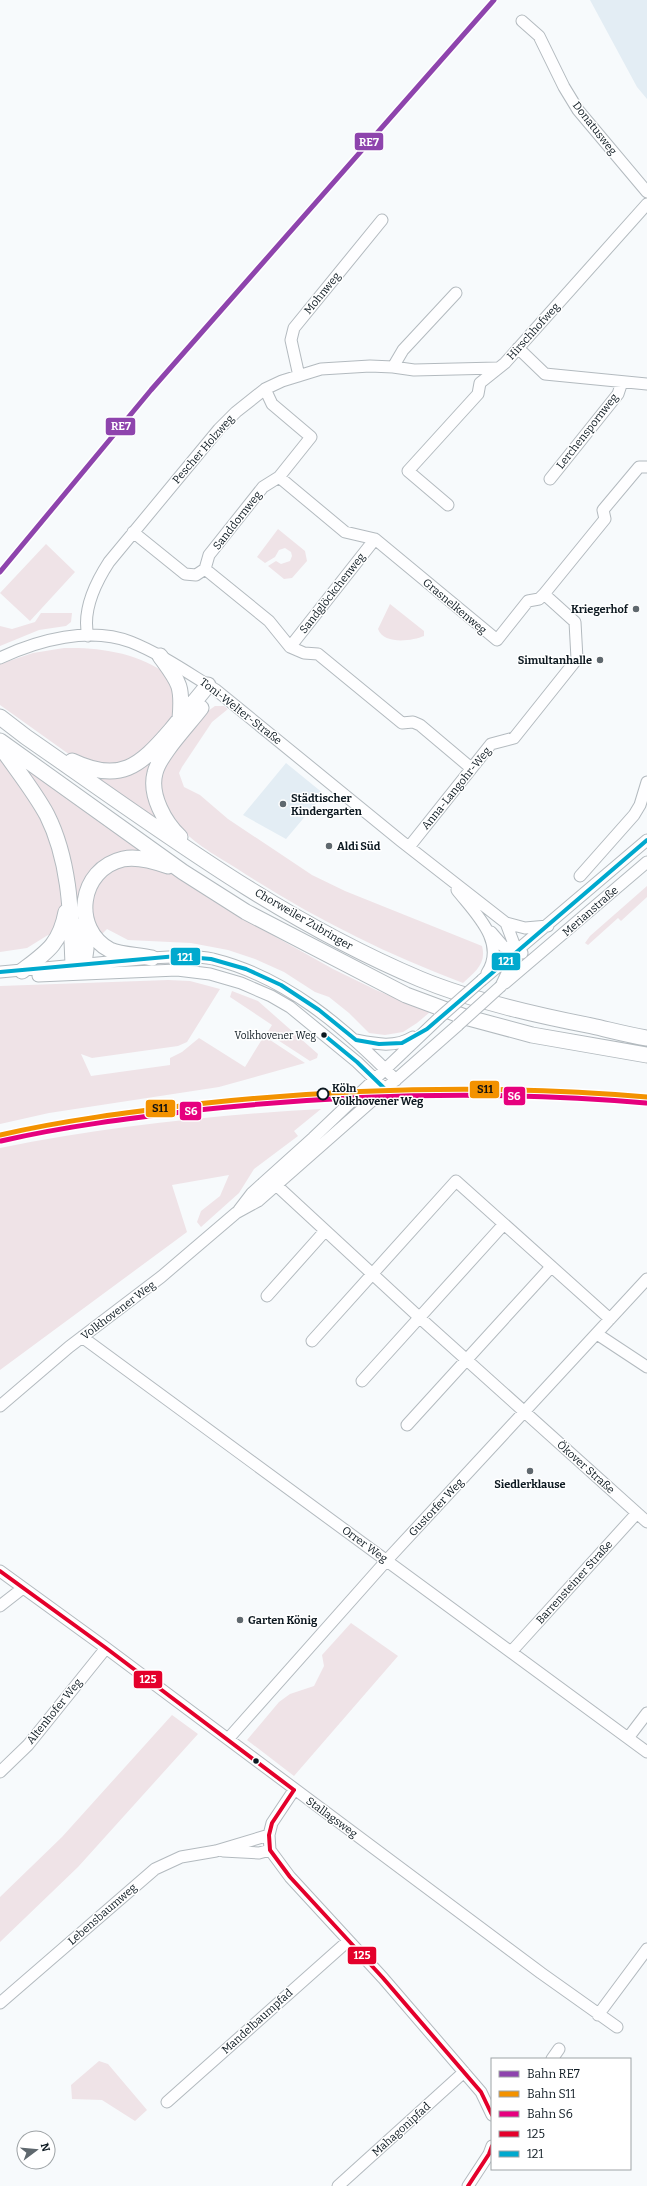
<svg xmlns="http://www.w3.org/2000/svg" width="647" height="2186" viewBox="0 0 647 2186" font-family="Bitter,serif">
<style>
.built{fill:#e3edf4}
.green{fill:#efe3e7}
.lines{fill:none;stroke-linecap:round;stroke-linejoin:round}
.minor-casing{stroke:#b3babf;stroke-width:13}
.highway-casing{stroke:#b3babf;stroke-width:17}
.minor{stroke:#fefeff;stroke-width:11}
.highway{stroke:#fefeff;stroke-width:15}
.minor-bridge-casing{stroke:#b3babf;stroke-width:13;stroke-linecap:butt}
.minor-bridge{stroke:#fefeff;stroke-width:11}
.bus-1-casing{stroke:#fff;stroke-width:7}
.bus-2-casing{stroke:#fff;stroke-width:7}
.bus-1{stroke:#e4002b;stroke-width:4}
.bus-2{stroke:#00a9ce;stroke-width:4}
.rail-1-casing{stroke:#fff;stroke-width:8}
.rail-2-casing{stroke:#fff;stroke-width:8}
.rail-3-casing{stroke:#fff;stroke-width:8}
.rail-1{stroke:#8e44ad;stroke-width:5}
.rail-2{stroke:#f39200;stroke-width:5}
.rail-3{stroke:#e6007e;stroke-width:5}
.poi-dot{fill:#5f686e;stroke:#fff;stroke-width:1.5}
.bus-dot{fill:#0d1921;stroke:#fff;stroke-width:1.5}
.stop-dot{fill:#fff;stroke:#0d1921;stroke-width:2}
.labels{text-anchor:middle;stroke-width:3;stroke-linejoin:round;paint-order:stroke}
.bus-label{font-size:10px;fill:#0d1921;stroke:#fff;text-anchor:end}
.street-label{font-size:11px;fill:#0d1921;stroke:#fff}
.poi-label{font-size:11px;font-weight:bold;fill:#0d1921;stroke:#fff;text-anchor:start}
.stop-label{font-size:11px;font-weight:bold;fill:#0d1921;stroke:#fff;text-anchor:start}
.line-badge{stroke:#fff;stroke-width:1.5}
.badge-label{font-size:11px;text-anchor:middle;font-weight:bold;fill:#fff}
.pale-badge-label{font-size:11px;text-anchor:middle;font-weight:bold;fill:#111}
</style>
<rect width="100%" height="100%" fill="#f7fafc"/>
<path class="built" d="M 590,0 L 647,0 L 647,99 L 637,87 Z
M 286,763 L 324,794 L 286,839 L 243,815 Z"/>
<path class="green" d="M 278,529 L 305,551 L 307,561 L 292,578 L 284,579 L 268,566 L 276,561 L 281,564 L 290,561 L 292,556 L 291,552 L 285,548 L 279,550 L 275,557 L 265,563 L 257,557 Z
M 46,544 L 75,572 L 30,621 L 0,593 Z
M 390,604 L 424,631 L 424,636 C 412,641 384,645 378,629 Z
M 41,613 L 72,613 L 71,622 L 66,626 L 39,630 L 0,646 L 0,626 L 12,629 L 35,622 Z
M 64,648 C 100,647 139,653 168,675 L 177,710 L 147,752 L 119,767 L 77,760 L 0,705 L 0,664 L 33,653 Z
M 215,706 L 224,706 L 228,709 L 212,722 L 182,767 L 179,773 L 184,787 L 200,795 L 228,819 L 312,875 L 345,891 L 482,946 C 487,964 474,973 463,983 C 383,953 308,915 236,868 C 215,855 189,841 174,820 C 166,809 160,794 161,781 C 163,754 191,731 208,711 Z
M 9,754 L 157,856 L 106,861 L 76,943 L 71,874 Z
M 0,757 L 38,806 L 58,862 L 62,915 L 54,940 L 48,935 L 27,948 L 0,952 Z
M 147,761 L 153,765 L 162,824 L 81,770 Z
M 129,861 L 171,873 L 251,923 L 333,969 L 376,990 L 430,1012 L 417,1023 L 403,1032 L 385,1035 L 369,1033 L 349,1013 L 329,997 L 315,992 L 284,972 L 255,959 L 228,950 L 191,943 L 128,940 L 107,929 L 101,935 L 89,912 L 100,877 Z
M 647,886 L 647,897 L 621,921 L 618,918 L 588,945 L 585,943 L 590,936 Z
M 168,980 L 190,981 L 220,989 L 187,1042 L 178,1046 L 92,1058 L 81,1054 L 91,1076 L 170,1065 L 170,1058 L 182,1052 L 199,1038 L 245,1067 L 264,1036 L 305,1063 L 219,1087 L 49,1113 L 0,1124 L 0,986 Z
M 232,991 L 258,1001 L 318,1054 L 317,1058 L 310,1061 L 267,1033 L 272,1025 L 230,997 Z
M 321,1109 L 294,1131 L 298,1136 L 254,1169 L 239,1193 L 201,1227 L 197,1222 L 201,1211 L 220,1196 L 229,1175 L 172,1185 L 187,1232 L 0,1370 L 0,1148 C 106,1127 213,1115 321,1109 Z
M 351,1623 L 398,1656 L 294,1776 L 247,1740 L 279,1702 L 290,1694 L 314,1686 L 324,1666 L 322,1655 Z
M 172,1715 L 198,1734 L 78,1867 L 0,1942 L 0,1897 L 62,1837 Z
M 99,2061 L 108,2064 L 147,2110 L 135,2121 L 102,2100 L 72,2099 L 71,2085 Z"/>
<g class="lines">
<defs>
<path id="minor" d="M 522,21 L 539,36 L 564,87 L 578,110 L 647,192
M 518,348 L 545,374 L 647,384
M 393,367 L 403,350 L 456,293
M 299,376 L 291,340 L 294,328 L 382,220
M 279,477 L 345,532 L 375,539 L 497,640 L 528,601 L 539,599 L 544,594 L 605,519 L 603,510 L 639,467 L 647,467
M 550,479 L 618,394 L 622,382
M 448,505 L 408,471 L 478,394 L 480,383 L 505,363 L 647,204
M 133,532 L 185,574 L 196,575 L 205,569 L 269,621 L 290,647 L 304,653 L 318,654 L 402,723 L 413,722 L 420,725 L 471,768
M 205,569 L 209,555 L 263,487 L 279,477 L 311,437 L 272,404 L 265,389
M 88,636 C 82,611 96,582 109,562 L 219,429 L 236,412 L 265,389 L 282,381 L 321,369 L 370,366 L 393,367 L 414,370 L 497,368
M 290,647 L 375,539
M 0,658 C 38,640 90,626 131,642 C 161,654 188,673 216,690 L 401,841 L 506,923 L 517,952 L 501,986
M 409,847 L 491,744 L 514,738 L 577,659 L 575,622 L 544,594
M 580,876 L 634,815 L 640,805 L 647,782
M 457,890 C 475,913 507,942 487,973
M 506,923 L 525,928 L 548,926
M 491,932 L 503,946 L 522,953
M 0,972 L 152,958 C 172,957 194,955 213,959 C 286,977 344,1027 396,1080
M 38,976 L 177,970 L 210,974 L 241,983 L 271,996 L 290,1007 L 357,1062 L 385,1089
M 482,980 L 647,840
M 505,983 L 647,862
M 356,1040 C 376,1044 395,1048 413,1037
M 263,1183 L 275,1184 L 420,1318 L 647,1522
M 239,1210 L 252,1193 L 313,1138 L 439,1018
M 267,1296 L 325,1231
M 597,1334 L 647,1367
M 82,1337 L 647,1752
M 312,1341 L 456,1181 L 610,1319
M 362,1381 L 504,1224
M 0,1406 L 69,1347 L 161,1277 L 236,1213 L 258,1201 L 458,1025
M 407,1425 L 551,1267
M 0,1571 L 106,1648 L 541,1973 L 617,2027
M 0,1606 L 23,1588
M 511,1652 L 637,1513
M 628,1738 L 647,1713
M 228,1739 L 387,1560 L 647,1279
M 0,1772 L 28,1745 L 106,1648
M 294,1790 L 272,1823 L 269,1835 L 270,1850 L 290,1877 L 383,1978 L 481,2092 L 492,2115
M 223,1851 L 259,1853 L 270,1850
M 0,2003 L 155,1869 L 181,1857 L 216,1851 L 269,1835
M 598,2015 L 647,1949
M 552,2059 L 559,2049
M 167,2102 L 348,1941
M 338,2186 L 464,2072
M 468,2186 L 489,2154 L 492,2146"/>
<path id="highway" d="M 160,656 C 179,682 183,685 180,719
M 0,717 L 26,737 C 153,825 277,919 420,979 C 473,1001 536,1015 592,1026 C 610,1030 628,1035 647,1038
M 0,741 L 183,872 L 246,912 L 406,995 L 465,1017 L 532,1035 L 647,1055
M 1,747 C 16,769 34,791 47,815 C 70,861 71,914 73,965
M 72,761 C 120,784 140,766 171,730 C 183,715 196,700 208,685
M 180,837 C 165,823 149,795 155,773 C 159,755 189,724 201,708
M 152,958 C 140,955 121,955 110,950 C 71,929 79,869 123,859 C 138,856 154,861 168,866
M 84,963 L 86,949 L 85,922
M 22,971 C 47,952 60,944 66,912"/>
</defs>
<use href="#minor" class="minor-casing"/>
<use href="#highway" class="highway-casing"/>
<use href="#minor" class="minor"/>
<use href="#highway" class="highway"/>
<defs>
<path id="minor-bridge" d="M 439,1018 L 482,980
M 458,1025 L 501,986"/>
</defs>
<use href="#minor-bridge" class="minor-bridge-casing"/>
<use href="#minor-bridge" class="minor-bridge"/>
<defs>
<path id="bus-1" d="M 0,1571 L 106,1648 L 294,1790
M 294,1790 L 272,1823 L 269,1835 L 270,1850 L 290,1877 L 383,1978 L 481,2092 L 492,2115
M 468,2186 L 489,2154 L 492,2146"/>
<path id="bus-2" d="M 0,972 L 177,956 L 211,959 L 246,969 L 281,985 L 319,1010 L 356,1040 L 379,1044 L 402,1043 L 427,1029 L 647,840
M 324,1035 L 357,1062 L 385,1089"/>
</defs>
<use href="#bus-1" class="bus-1-casing"/>
<use href="#bus-2" class="bus-2-casing"/>
<use href="#bus-1" class="bus-1"/>
<use href="#bus-2" class="bus-2"/>
<defs>
<path id="rail-1" d="M 0,572 L 151,390 L 494,0"/>
<path id="rail-2" d="M 0,1135 C 65,1120 131,1112 197,1104 C 347,1088 496,1084 647,1097"/>
<path id="rail-3" d="M 1,1141 C 66,1126 132,1118 198,1110 C 347,1094 496,1090 646,1103"/>
</defs>
<use href="#rail-1" class="rail-1-casing"/>
<use href="#rail-2" class="rail-2-casing"/>
<use href="#rail-3" class="rail-3-casing"/>
<use href="#rail-1" class="rail-1"/>
<use href="#rail-2" class="rail-2"/>
<use href="#rail-3" class="rail-3"/>
</g>
<g class="poi-dot">
<circle cx="636" cy="609" r="4"/>
<circle cx="600" cy="660" r="4"/>
<circle cx="283" cy="804" r="4"/>
<circle cx="329" cy="846" r="4"/>
<circle cx="530" cy="1471" r="4"/>
<circle cx="240" cy="1620" r="4"/>
</g>
<g class="bus-dot">
<circle cx="324" cy="1035" r="3.5"/>
<circle cx="256" cy="1761" r="3.5"/>
</g>
<circle class="stop-dot" cx="323" cy="1094" r="5.5"/>
<g class="labels">
<g class="bus-label">
<text x="316" y="1039">Volkhovener Weg</text>
</g>
<g class="street-label">
<text transform="translate(595 128) rotate(52)" y="4">Donatusweg</text>
<text transform="translate(322 293) rotate(-51)" y="4">Mohnweg</text>
<text transform="translate(533 331) rotate(-48)" y="4">Hirschhofweg</text>
<text transform="translate(587 431) rotate(-52)" y="4">Lerchenspornweg</text>
<text transform="translate(203 449) rotate(-49)" y="4">Pescher Holzweg</text>
<text transform="translate(237 520) rotate(-52)" y="4">Sanddornweg</text>
<text transform="translate(332 593) rotate(-52)" y="4">Sandglöckchenweg</text>
<text transform="translate(455 606) rotate(40)" y="4">Grasnelkenweg</text>
<text transform="translate(241 711) rotate(38)" y="4">Toni-Welter-Straße</text>
<text transform="translate(456 788) rotate(-51)" y="4">Anna-Langohr-Weg</text>
<text transform="translate(590 911) rotate(-41)" y="4">Merianstraße</text>
<text transform="translate(304 919) rotate(30)" y="4">Chorweiler Zubringer</text>
<text transform="translate(118 1310) rotate(-37)" y="4">Volkhovener Weg</text>
<text transform="translate(586 1467) rotate(42)" y="4">Ökover Straße</text>
<text transform="translate(436 1507) rotate(-47)" y="4">Gustorfer Weg</text>
<text transform="translate(365 1544) rotate(36)" y="4">Orrer Weg</text>
<text transform="translate(574 1582) rotate(-48)" y="4">Barrensteiner Straße</text>
<text transform="translate(54 1711) rotate(-51)" y="4">Altenhofer Weg</text>
<text transform="translate(332 1817) rotate(36)" y="4">Stallagsweg</text>
<text transform="translate(102 1914) rotate(-41)" y="4">Lebensbaumweg</text>
<text transform="translate(257 2021) rotate(-42)" y="4">Mandelbaumpfad</text>
<text transform="translate(401 2129) rotate(-42)" y="4">Mahagonipfad</text>
</g>
<g class="poi-label">
<text x="628" y="613" text-anchor="end">Kriegerhof</text>
<text x="592" y="664" text-anchor="end">Simultanhalle</text>
<text x="291" y="802">Städtischer<tspan x="291" dy="13">Kindergarten</tspan></text>
<text x="337" y="850">Aldi Süd</text>
<text x="530" y="1488" text-anchor="middle">Siedlerklause</text>
<text x="248" y="1624">Garten König</text>
</g>
<g class="stop-label">
<text x="332" y="1092">Köln<tspan x="332" dy="13">Volkhovener Weg</tspan></text>
</g>
</g>
<g class="line-badge">
<rect x="354" y="132" width="30" height="19" rx="4" fill="#8e44ad"/>
<rect x="105" y="417" width="31" height="19" rx="4" fill="#8e44ad"/>
<rect x="170" y="947" width="31" height="19" rx="4" fill="#00a9ce"/>
<rect x="491" y="952" width="30" height="19" rx="4" fill="#00a9ce"/>
<rect x="469" y="1080" width="31" height="19" rx="4" fill="#f39200"/>
<rect x="503" y="1086" width="23" height="20" rx="4" fill="#e6007e"/>
<rect x="145" y="1099" width="31" height="19" rx="4" fill="#f39200"/>
<rect x="179" y="1101" width="23" height="20" rx="4" fill="#e6007e"/>
<rect x="133" y="1670" width="30" height="19" rx="4" fill="#e4002b"/>
<rect x="347" y="1946" width="30" height="19" rx="4" fill="#e4002b"/>
</g>
<g class="badge-label">
<text x="369" y="146">RE7</text>
<text x="121" y="430">RE7</text>
<text x="185" y="961">121</text>
<text x="506" y="965">121</text>
<text x="514" y="1100">S6</text>
<text x="191" y="1115">S6</text>
<text x="148" y="1683">125</text>
<text x="362" y="1959">125</text>
</g>
<g class="pale-badge-label">
<text x="485" y="1093">S11</text>
<text x="160" y="1112">S11</text>
</g>
<rect x="491" y="2058" width="140" height="112" fill="#ffffff" stroke="#9ea3a6"/>
<rect x="499" y="2071" width="20" height="6" fill="#8e44ad" stroke="#9ea3a6"/>
<text x="527" y="2078" font-size="12" fill="#0d1921">Bahn RE7</text>
<rect x="499" y="2091" width="20" height="6" fill="#f39200" stroke="#9ea3a6"/>
<text x="527" y="2098" font-size="12" fill="#0d1921">Bahn S11</text>
<rect x="499" y="2111" width="20" height="6" fill="#e6007e" stroke="#9ea3a6"/>
<text x="527" y="2118" font-size="12" fill="#0d1921">Bahn S6</text>
<rect x="499" y="2131" width="20" height="6" fill="#e4002b" stroke="#9ea3a6"/>
<text x="527" y="2138" font-size="12" fill="#0d1921">125</text>
<rect x="499" y="2151" width="20" height="6" fill="#00a9ce" stroke="#9ea3a6"/>
<text x="527" y="2158" font-size="12" fill="#0d1921">121</text>
<g transform="translate(36 2150) rotate(74)"><circle r="19" fill="#ffffff" stroke="#9ea3a6"/>
<path d="M0-3L7 15L0 10L-7 15Z" fill="#5f686e"/>
<text y="-6" font-size="11" font-weight="bold" text-anchor="middle" fill="#0d1921">N</text>
</g>
</svg>
